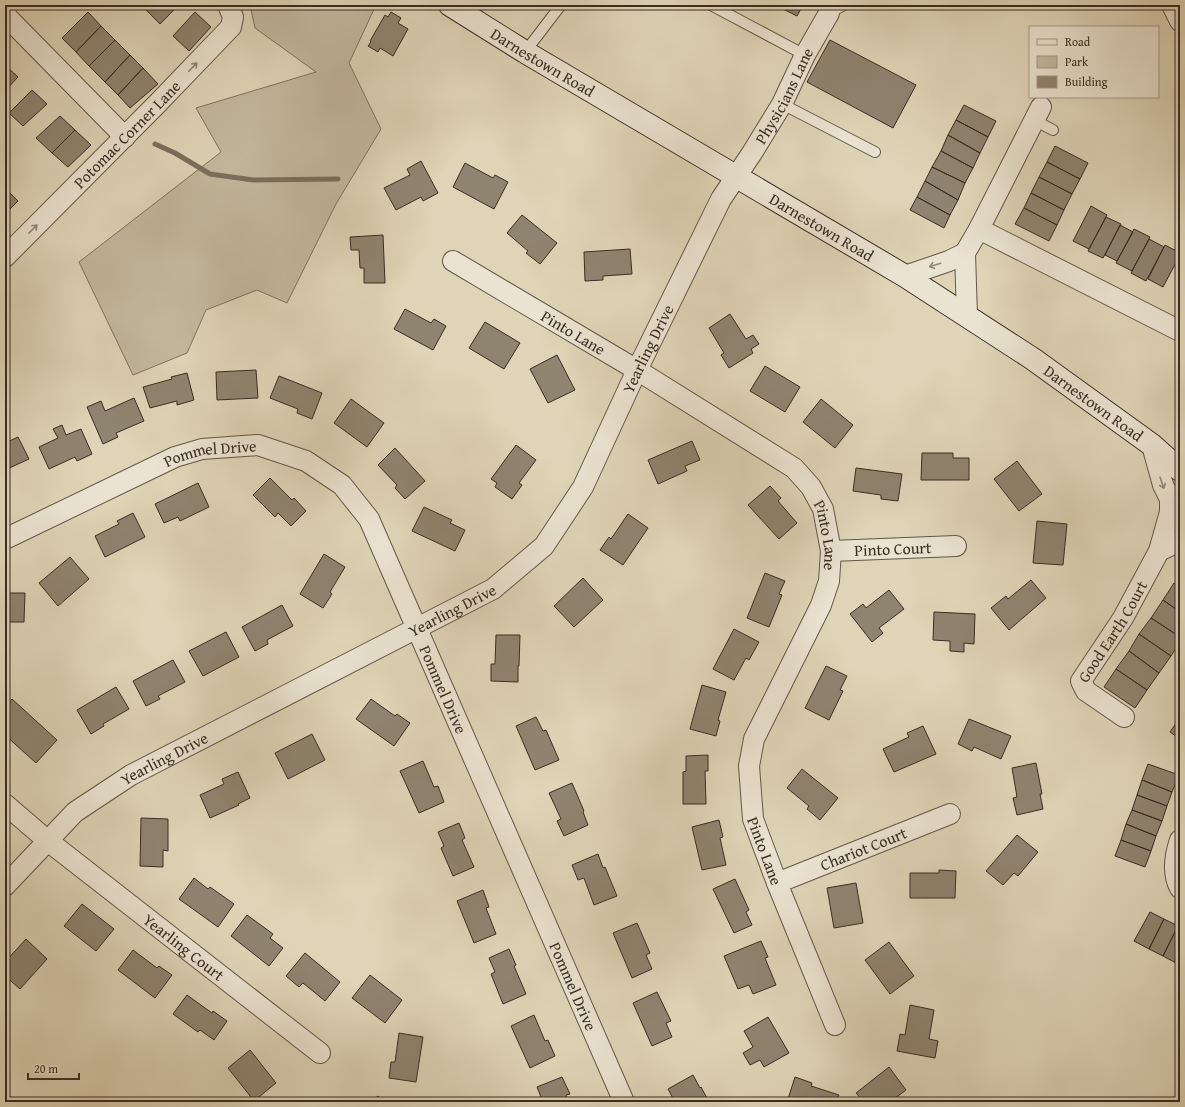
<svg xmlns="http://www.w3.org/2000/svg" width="1185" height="1107" viewBox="0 0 1185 1107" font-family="'Gentium Book Plus',serif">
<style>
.green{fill:#c3b89e;stroke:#7e7260}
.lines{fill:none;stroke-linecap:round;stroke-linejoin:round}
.stream{stroke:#7a6f5e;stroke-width:5}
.building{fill:#8f8470;stroke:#382d23}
.service-casing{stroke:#625748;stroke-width:12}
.minor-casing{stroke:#625748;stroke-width:22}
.secondary-casing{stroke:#382d23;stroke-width:24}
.service{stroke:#eae3d0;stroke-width:10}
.minor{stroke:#eae3d0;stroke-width:20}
.secondary{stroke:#eae3d0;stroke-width:22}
.oneway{stroke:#91887a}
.labels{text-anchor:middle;stroke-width:3;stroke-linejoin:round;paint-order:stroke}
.street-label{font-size:16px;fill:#382d23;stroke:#eae3d0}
</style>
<rect width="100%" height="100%" fill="#dfd4b7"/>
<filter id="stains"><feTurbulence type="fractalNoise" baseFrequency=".005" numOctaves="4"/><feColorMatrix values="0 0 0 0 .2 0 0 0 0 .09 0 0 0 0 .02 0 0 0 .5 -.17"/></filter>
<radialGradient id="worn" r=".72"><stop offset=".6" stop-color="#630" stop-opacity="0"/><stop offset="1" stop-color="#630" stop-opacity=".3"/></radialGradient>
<path class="green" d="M 250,5 L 376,5 L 349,63 L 381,129 L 336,204 L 287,303 L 257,290 L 206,310 L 187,353 L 133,375 L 79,262 L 221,152 L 196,108 L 316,72 L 255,28 Z"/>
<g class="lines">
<path class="stream" d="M 155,144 L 175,153 L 210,174 L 253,180 L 338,179"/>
</g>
<path class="building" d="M 151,5 L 179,5 L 160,24 L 146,10 Z
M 775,5 L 803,5 L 797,16 Z
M 88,12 L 101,26 L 76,52 L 62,38 Z
M 195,12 L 211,27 L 189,51 L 173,36 Z
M 391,12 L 401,18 L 398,23 L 408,29 L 393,56 L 380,48 L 378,52 L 368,46 L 371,42 L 370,41 L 385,15 L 388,17 Z
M 101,26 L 115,40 L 89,66 L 76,52 Z
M 115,40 L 130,55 L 105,82 L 89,66 Z
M 830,40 L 916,85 L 893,128 L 807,82 Z
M 130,55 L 143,68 L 118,95 L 105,82 Z
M 5,65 L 18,77 L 5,91 Z
M 143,68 L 158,84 L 130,108 L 118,95 Z
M 32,90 L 47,104 L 23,126 L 9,113 Z
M 964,105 L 996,121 L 988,137 L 956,120 Z
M 60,116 L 75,130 L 52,153 L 36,138 Z
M 956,120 L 988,137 L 980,153 L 948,135 Z
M 75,130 L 91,145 L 68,167 L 52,153 Z
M 948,135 L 980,153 L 973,168 L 941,151 Z
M 1055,146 L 1088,163 L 1080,179 L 1047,162 Z
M 941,151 L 973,168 L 965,183 L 932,167 Z
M 421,161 L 438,193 L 423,201 L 421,197 L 396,210 L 384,188 L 410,175 L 407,169 Z
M 1047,162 L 1080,179 L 1072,194 L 1039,177 Z
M 465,163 L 493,178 L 495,175 L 508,182 L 494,209 L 453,187 Z
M 932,167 L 965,183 L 958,200 L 925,181 Z
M 1039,177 L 1072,194 L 1064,210 L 1031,193 Z
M 925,181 L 958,200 L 950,215 L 917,197 Z
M 5,188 L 18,201 L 5,214 Z
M 1031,193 L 1064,210 L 1057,225 L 1024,208 Z
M 917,197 L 950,215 L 944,228 L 910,210 Z
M 1091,206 L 1107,215 L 1089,249 L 1073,241 Z
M 1024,208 L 1057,225 L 1049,241 L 1015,224 Z
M 522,215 L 557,243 L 540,264 L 526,253 L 528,251 L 507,233 Z
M 1106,217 L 1121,224 L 1103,258 L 1088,251 Z
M 1120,225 L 1133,232 L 1117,261 L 1105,255 Z
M 1134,229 L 1150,237 L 1132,271 L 1116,263 Z
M 383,235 L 385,283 L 364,283 L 364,268 L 360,268 L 359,250 L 351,250 L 350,237 Z
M 1149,239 L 1164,247 L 1146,281 L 1131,273 Z
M 1165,245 L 1180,253 L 1180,255 L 1163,287 L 1148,279 Z
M 630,249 L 632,274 L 603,276 L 603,280 L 585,281 L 584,252 Z
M 405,309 L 431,323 L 434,319 L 446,326 L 433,350 L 394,329 Z
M 730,314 L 746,339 L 753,335 L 759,344 L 751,349 L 753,353 L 729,368 L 721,355 L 724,353 L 709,328 Z
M 485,322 L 520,343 L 504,369 L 469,348 Z
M 557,355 L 575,390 L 548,403 L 530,369 Z
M 765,366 L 800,387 L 785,412 L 750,391 Z
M 256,370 L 258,398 L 217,400 L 216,372 Z
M 187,373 L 194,400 L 177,405 L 177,401 L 150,408 L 143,387 L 172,379 L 171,377 Z
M 279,376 L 322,393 L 312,419 L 297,413 L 298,409 L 270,398 Z
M 134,398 L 144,421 L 116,433 L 118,437 L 103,444 L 87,407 L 101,401 L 105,411 Z
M 351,399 L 384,423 L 367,447 L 334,423 Z
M 821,399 L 853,425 L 835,448 L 803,422 Z
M 62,425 L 66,435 L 81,429 L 92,454 L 77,461 L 75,457 L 49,469 L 39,447 L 58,438 L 53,429 Z
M 18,437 L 29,459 L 5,470 L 5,443 Z
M 692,441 L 700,460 L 685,466 L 687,471 L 658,484 L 648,460 Z
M 516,445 L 536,460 L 519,483 L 522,485 L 512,499 L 495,487 L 497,483 L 491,479 Z
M 395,448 L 425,481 L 405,499 L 395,488 L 397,485 L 378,465 Z
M 922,453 L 953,453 L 953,458 L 969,458 L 969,480 L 921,480 Z
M 1017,461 L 1042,494 L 1019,511 L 994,479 Z
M 856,468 L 902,474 L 898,501 L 881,499 L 881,495 L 853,491 Z
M 270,478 L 292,500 L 294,498 L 306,511 L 291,526 L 278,513 L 275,517 L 253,495 Z
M 198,483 L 209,507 L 180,521 L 178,517 L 164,523 L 155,504 Z
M 770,486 L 781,498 L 778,501 L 797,523 L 779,539 L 748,505 Z
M 424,507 L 452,520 L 450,523 L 465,530 L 455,551 L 412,531 Z
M 133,513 L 145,537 L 105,557 L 95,536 L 119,524 L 117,521 Z
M 628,514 L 648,528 L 623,565 L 600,550 L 609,537 L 611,539 Z
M 1037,521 L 1067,524 L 1063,565 L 1033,563 Z
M 324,554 L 345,567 L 330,592 L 332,594 L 323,608 L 300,594 Z
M 70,557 L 89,579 L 58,606 L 39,583 Z
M 765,573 L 785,581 L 779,594 L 782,595 L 769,627 L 747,618 Z
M 583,578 L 603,600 L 574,627 L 554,606 Z
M 1031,580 L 1046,598 L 1009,630 L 991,608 L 1006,596 L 1008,599 Z
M 1174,583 L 1180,587 L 1180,612 L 1163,600 Z
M 889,590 L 904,609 L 879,628 L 883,633 L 872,642 L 850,614 L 863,604 L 866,608 Z
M 5,593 L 25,593 L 24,622 L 5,622 Z
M 1163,600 L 1180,612 L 1180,637 L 1151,618 Z
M 282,605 L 293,626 L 267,640 L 268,644 L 255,651 L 242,627 Z
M 934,612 L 975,614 L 974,644 L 964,643 L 964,652 L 950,651 L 950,641 L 933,640 Z
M 1151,618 L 1180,637 L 1180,642 L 1171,656 L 1139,634 Z
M 734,629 L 759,642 L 749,660 L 746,658 L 734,680 L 713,669 Z
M 226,632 L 239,657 L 203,676 L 189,651 Z
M 1139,634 L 1171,656 L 1159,673 L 1129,651 Z
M 496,635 L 520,635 L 519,666 L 518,666 L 518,682 L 491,681 L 491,664 L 495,664 Z
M 1129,651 L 1159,673 L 1147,690 L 1116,669 Z
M 173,660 L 185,682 L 158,696 L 160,699 L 146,706 L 133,681 Z
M 826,666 L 847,676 L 840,690 L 843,691 L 829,720 L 805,708 Z
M 1116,669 L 1147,690 L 1135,708 L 1104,687 Z
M 702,685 L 726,692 L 718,720 L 720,721 L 716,736 L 690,729 Z
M 116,687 L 129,709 L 103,724 L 104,726 L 91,734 L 77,710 Z
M 12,699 L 57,740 L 36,763 L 5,735 L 5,707 Z
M 371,699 L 395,716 L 397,714 L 410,723 L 394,746 L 356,719 Z
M 536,717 L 543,731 L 546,730 L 559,760 L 535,770 L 516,726 Z
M 969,719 L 1011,736 L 1001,759 L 974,747 L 972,751 L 958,744 Z
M 1179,719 L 1180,719 L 1180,739 L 1170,732 Z
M 923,726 L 936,754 L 894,772 L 883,749 L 909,737 L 907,733 Z
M 312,734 L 325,760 L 288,779 L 275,753 Z
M 708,755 L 708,771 L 705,771 L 706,804 L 683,804 L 683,772 L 686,771 L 686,756 Z
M 423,761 L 434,787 L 438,786 L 444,802 L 419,813 L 400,771 Z
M 1036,763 L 1042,794 L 1040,794 L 1043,809 L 1017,815 L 1013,798 L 1017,797 L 1012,768 Z
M 1148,764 L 1179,775 L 1172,792 L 1142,780 Z
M 802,769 L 838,798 L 820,820 L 807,809 L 809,806 L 787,788 Z
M 238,772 L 250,798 L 238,804 L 239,805 L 210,818 L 200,795 L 224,784 L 222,779 Z
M 1142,780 L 1172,792 L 1167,806 L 1137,795 Z
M 572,783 L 584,811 L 583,812 L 588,825 L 564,836 L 557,821 L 561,819 L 549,793 Z
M 1137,795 L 1167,806 L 1162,821 L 1132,810 Z
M 1132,810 L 1162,821 L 1156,836 L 1126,824 Z
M 141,818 L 168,819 L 168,851 L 163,850 L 163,867 L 140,866 Z
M 719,820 L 723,837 L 720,838 L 726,865 L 702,870 L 692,827 Z
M 459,823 L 465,838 L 462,840 L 474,867 L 453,876 L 441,848 L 444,846 L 438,832 Z
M 1126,824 L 1156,836 L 1151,851 L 1121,840 Z
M 1017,835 L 1038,852 L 1018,876 L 1014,873 L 1003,885 L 986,871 Z
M 1121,840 L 1151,851 L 1145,867 L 1115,856 Z
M 598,854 L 603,868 L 605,867 L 617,896 L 594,905 L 584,878 L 578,880 L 572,865 Z
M 939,870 L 956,871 L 955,898 L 910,898 L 910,873 L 939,873 Z
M 194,878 L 208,889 L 210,887 L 234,904 L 218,927 L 179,899 Z
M 735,879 L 749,910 L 746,912 L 752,925 L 734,933 L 713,889 Z
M 856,883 L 863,923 L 834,928 L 827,888 Z
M 483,890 L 489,907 L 486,908 L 496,934 L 474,943 L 457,901 Z
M 82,904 L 114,929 L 96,951 L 64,926 Z
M 1150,912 L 1164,919 L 1149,949 L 1134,941 Z
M 247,915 L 273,934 L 270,938 L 283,948 L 269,966 L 231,936 Z
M 1164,919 L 1178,926 L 1163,956 L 1149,949 Z
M 637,923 L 650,953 L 646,955 L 652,969 L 632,978 L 613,933 Z
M 1178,926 L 1180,927 L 1180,956 L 1176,963 L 1163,956 Z
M 26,939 L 47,959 L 20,989 L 5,976 L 5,962 Z
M 761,941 L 768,957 L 765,958 L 776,985 L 753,994 L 749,985 L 738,989 L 724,956 Z
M 889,942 L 914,976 L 890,994 L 865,960 Z
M 509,949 L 516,965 L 514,966 L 526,994 L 503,1004 L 491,974 L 495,972 L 489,958 Z
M 133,950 L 157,968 L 159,966 L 172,975 L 155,998 L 118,970 Z
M 305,953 L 340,982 L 325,1001 L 303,983 L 299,987 L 286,976 Z
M 370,975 L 402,1000 L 385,1023 L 352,998 Z
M 657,992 L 671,1021 L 666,1023 L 672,1037 L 652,1046 L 633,1003 Z
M 187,995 L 212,1013 L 213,1011 L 227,1021 L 214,1040 L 200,1030 L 198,1032 L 173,1014 Z
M 910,1005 L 934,1010 L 929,1039 L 938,1041 L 935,1058 L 897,1051 L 900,1034 L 905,1035 Z
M 534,1015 L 545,1041 L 548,1040 L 555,1056 L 530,1068 L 511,1026 Z
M 768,1017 L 789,1053 L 764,1067 L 760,1060 L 750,1065 L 743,1053 L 753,1047 L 744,1031 Z
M 399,1033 L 423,1037 L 416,1082 L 389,1078 L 391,1062 L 395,1062 Z
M 250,1050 L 276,1083 L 254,1101 L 228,1068 Z
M 889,1067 L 906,1090 L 890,1102 L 864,1102 L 856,1093 Z
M 693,1075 L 700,1088 L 701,1087 L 709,1102 L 675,1102 L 668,1089 Z
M 562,1077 L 570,1094 L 566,1095 L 569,1102 L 543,1102 L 537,1087 Z
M 795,1077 L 812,1083 L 811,1086 L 839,1095 L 836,1102 L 798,1102 L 788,1099 Z
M 378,1096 L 383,1102 L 370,1102 Z"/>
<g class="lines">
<defs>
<path id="service" d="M 711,5 L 805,55
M 829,13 L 844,5
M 525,52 L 561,5
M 782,104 L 875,152
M 1034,120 L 1053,130"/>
<g id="minor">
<path d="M 1172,5 L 1180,21"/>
<path d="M 5,13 L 8,18 L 125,137"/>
<path d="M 1041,107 L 979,229 L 1180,331"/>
<path id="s1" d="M 5,257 L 157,104 L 231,27 L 233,17 L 228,5"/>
<path id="s2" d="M 453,261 L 637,370 L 794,468 L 811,487 L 823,509 L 831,551 L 829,581 L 821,605 L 754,739 L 749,766 L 753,819 L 777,883 L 835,1025"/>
<path d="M 905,276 L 949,261 L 965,253"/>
<path d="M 967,316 L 965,253 L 979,229"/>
<path id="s3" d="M 7,538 L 175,457 L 202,449 L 258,445 L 306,461 L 342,485 L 369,519 L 624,1102"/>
<path id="s4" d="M 831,551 L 956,546"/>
<path d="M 1159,551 L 1180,541"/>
<path id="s5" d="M 1124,717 L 1086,691 L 1081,681 L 1123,618 L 1159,551 L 1170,512 L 1170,499 L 1163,485 L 1152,445"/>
<path id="s6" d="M 5,804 L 48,841 L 320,1053"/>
<path d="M 1180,840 C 1175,855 1172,874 1180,888"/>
<path id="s7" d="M 777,883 L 950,814"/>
<path id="s8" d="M 5,886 L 75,812 L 131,775 L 493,589 L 544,546 L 583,487 L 637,370 L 721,199 L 752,153 L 782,104 L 805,55 L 829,13"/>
</g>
<g id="secondary">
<path id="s9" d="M 450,5 L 525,52 L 905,276 L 1033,359 L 1152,445 L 1180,470"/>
</g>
</defs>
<use href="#service" class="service-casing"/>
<use href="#minor" class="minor-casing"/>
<use href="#secondary" class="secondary-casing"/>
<use href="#service" class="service"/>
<use href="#minor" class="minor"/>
<use href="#secondary" class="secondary"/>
</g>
<defs><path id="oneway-shaft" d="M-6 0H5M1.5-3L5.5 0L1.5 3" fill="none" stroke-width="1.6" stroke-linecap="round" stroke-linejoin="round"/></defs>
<g class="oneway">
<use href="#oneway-shaft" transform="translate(193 67) rotate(-46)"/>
<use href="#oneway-shaft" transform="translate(33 229) rotate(-45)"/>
<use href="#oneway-shaft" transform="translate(935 265) rotate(162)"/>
<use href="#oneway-shaft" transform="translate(1162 483) rotate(71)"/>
</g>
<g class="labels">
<g class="street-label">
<text dy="6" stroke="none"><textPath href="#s9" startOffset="109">Darnestown Road</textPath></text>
<text dy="6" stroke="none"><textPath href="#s8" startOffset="1154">Physicians Lane</textPath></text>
<text dy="6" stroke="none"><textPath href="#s1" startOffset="173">Potomac Corner Lane</textPath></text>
<text dy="6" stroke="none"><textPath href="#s9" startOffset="433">Darnestown Road</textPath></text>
<text dy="6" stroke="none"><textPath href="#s2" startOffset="140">Pinto Lane</textPath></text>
<text dy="6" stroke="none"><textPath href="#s8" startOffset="866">Yearling Drive</textPath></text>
<text dy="6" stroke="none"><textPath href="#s9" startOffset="757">Darnestown Road</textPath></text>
<text dy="6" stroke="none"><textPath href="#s3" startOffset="222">Pommel Drive</textPath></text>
<text dy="6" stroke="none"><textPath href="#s2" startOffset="476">Pinto Lane</textPath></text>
<text dy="6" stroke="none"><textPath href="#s4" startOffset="62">Pinto Court</textPath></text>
<text dy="6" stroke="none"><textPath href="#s8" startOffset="530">Yearling Drive</textPath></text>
<text dy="6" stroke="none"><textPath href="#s5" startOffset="116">Good Earth Court</textPath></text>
<text dy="6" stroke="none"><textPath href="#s3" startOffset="594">Pommel Drive</textPath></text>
<text dy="6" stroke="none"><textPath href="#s8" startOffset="206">Yearling Drive</textPath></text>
<text dy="6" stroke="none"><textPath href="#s7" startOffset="93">Chariot Court</textPath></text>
<text dy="6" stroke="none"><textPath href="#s2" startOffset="812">Pinto Lane</textPath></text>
<text dy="6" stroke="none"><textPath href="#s6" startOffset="229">Yearling Court</textPath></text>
<text dy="6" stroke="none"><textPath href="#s3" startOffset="918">Pommel Drive</textPath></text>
</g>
</g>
<rect width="1185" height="1107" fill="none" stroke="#dfd4b7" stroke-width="20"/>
<rect x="6" y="6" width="1173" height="1095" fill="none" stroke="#382d23" stroke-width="2"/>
<rect x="10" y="10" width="1165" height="1087" fill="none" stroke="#382d23"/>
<rect x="1029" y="26" width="130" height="72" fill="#eae3d0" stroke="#a39a8b"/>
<rect x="1037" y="39" width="20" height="6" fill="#eae3d0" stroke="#a39a8b"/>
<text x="1065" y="46" font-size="12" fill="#382d23">Road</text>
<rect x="1037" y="56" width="20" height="12" fill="#c3b89e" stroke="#a39a8b"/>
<text x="1065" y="66" font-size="12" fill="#382d23">Park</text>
<rect x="1037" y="76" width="20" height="12" fill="#8f8470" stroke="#a39a8b"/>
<text x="1065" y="86" font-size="12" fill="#382d23">Building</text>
<path d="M28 1073v6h51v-6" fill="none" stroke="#382d23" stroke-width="2"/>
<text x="34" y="1073" font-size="12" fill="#382d23" stroke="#eae3d0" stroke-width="3" paint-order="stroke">20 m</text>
<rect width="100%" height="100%" filter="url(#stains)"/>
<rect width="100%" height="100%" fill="url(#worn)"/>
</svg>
